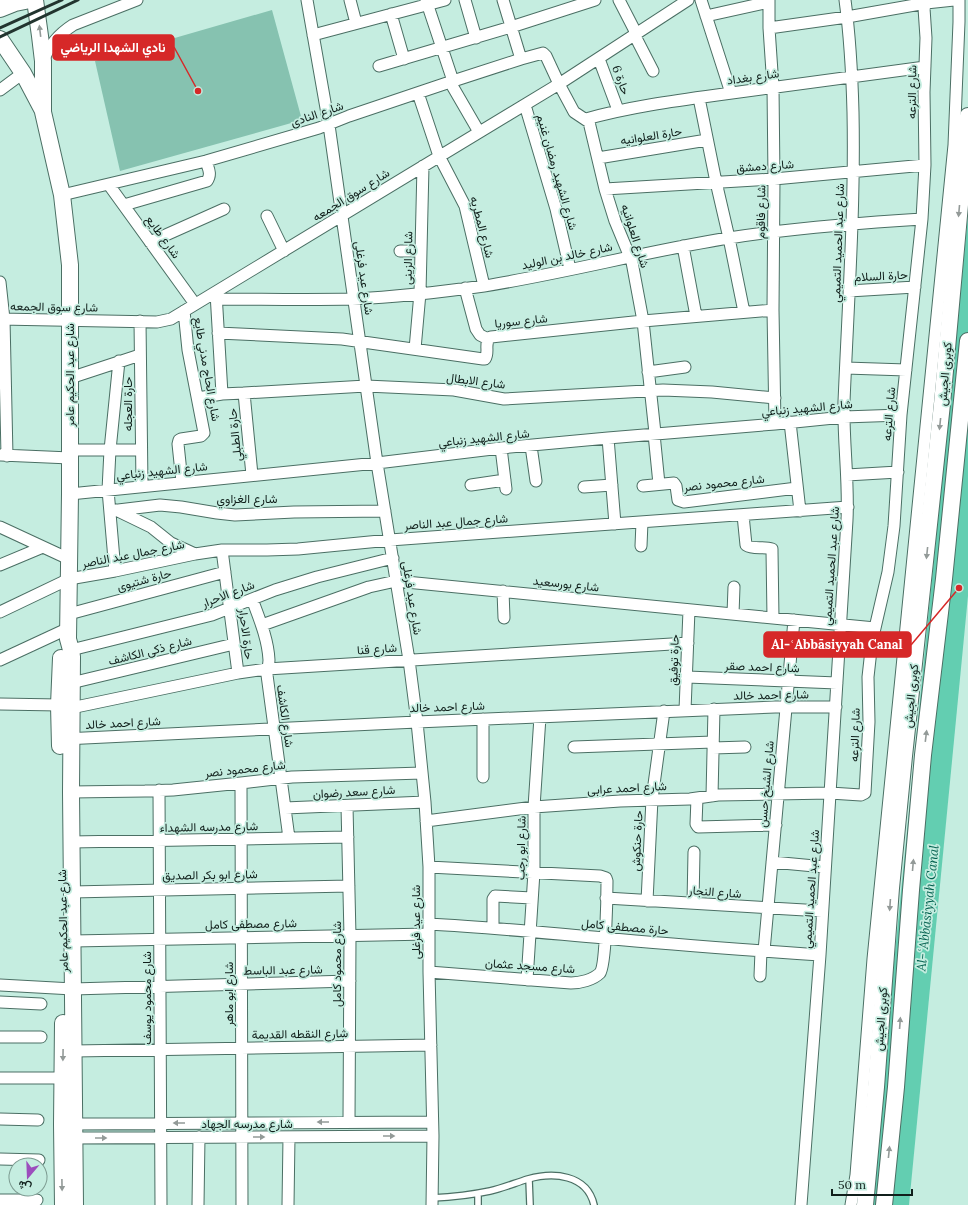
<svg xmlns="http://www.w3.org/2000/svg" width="968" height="1205" viewBox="0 0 968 1205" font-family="Lora,Vazirmatn,serif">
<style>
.green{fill:#86c2b0}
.water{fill:#63ceb1}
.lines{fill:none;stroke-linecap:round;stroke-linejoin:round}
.lane-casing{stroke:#4b6f64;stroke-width:8}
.street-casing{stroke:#4b6f64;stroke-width:13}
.secondary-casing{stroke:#4b6f64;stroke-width:18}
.primary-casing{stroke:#4b6f64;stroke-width:20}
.lane{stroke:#fff;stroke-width:5.5}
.street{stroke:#fff;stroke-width:11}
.secondary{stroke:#fff;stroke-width:16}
.primary{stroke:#fff;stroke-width:18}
.rail{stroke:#22342f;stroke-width:3}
.oneway{fill:#939a98}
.labels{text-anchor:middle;stroke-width:3.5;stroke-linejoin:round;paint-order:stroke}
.street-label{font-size:12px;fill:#101f1b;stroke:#c5ede0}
.water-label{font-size:13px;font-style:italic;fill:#02604e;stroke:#c5ede0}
.leader{fill:none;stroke:#d62828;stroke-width:1.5}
.callout-dot{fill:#d62828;stroke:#c5ede0;stroke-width:1.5}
.callout{fill:#d62828;stroke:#d62828;stroke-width:1.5}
.callout-label{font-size:13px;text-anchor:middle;font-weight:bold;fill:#fff}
</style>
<rect width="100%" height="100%" fill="#c5ede0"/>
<path class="green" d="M 272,10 L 302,120 L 120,171 L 95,61 Z"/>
<path class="water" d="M 968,215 L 968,596 L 909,1205 L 870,1205 Z"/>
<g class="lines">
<defs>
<path id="lane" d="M 529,1179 L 530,1205
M 432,1198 C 452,1197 471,1195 490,1191 C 503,1188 515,1183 528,1179 C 553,1172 587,1174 594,1205
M 478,1205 L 478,1194"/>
<path id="street" d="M 307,0 L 329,125 L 377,463 L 409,660 L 417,722 L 425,802 L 429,867 L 429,972 L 433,1136 L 432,1205
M 350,0 L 356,23
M 426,0 L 453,81
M 465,0 L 476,38
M 503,0 L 521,59
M 619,0 L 636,33
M 701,0 L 731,93
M 769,0 L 769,28 L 773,87 L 774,179 L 773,310 L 775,424
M 391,14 L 404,59
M 706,16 L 769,2
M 769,28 L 847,17 L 926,3 L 954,0
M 634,34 L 653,71
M 313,35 L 445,0
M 599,59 L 618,110
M 43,61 C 49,45 59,34 73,25 L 137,0
M 379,66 L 511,27 L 595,0
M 450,82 L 479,132
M 0,90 L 23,73
M 418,93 L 439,156 L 465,206 L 484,286
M 699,98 L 716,182 L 729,238 L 744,312
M 525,105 L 556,209 L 570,269
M 586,119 C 629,107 673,101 717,95 C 787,85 856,76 925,67
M 598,158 L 707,140
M 109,185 L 195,304
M 605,189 L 774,179 L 925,165
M 62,195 L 206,161 L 319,128 L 349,116 L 450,82 L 521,59 L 543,53 L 546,56 L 559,84 L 574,112 L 589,122 L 605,189 L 615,221 L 632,262 L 643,321 L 655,433
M 124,205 L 207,181 C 212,174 208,168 206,161
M 267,216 L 284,251
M 150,242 L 224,209
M 683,246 L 696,316
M 400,251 L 421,251
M 0,282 L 4,319 L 7,456
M 465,288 L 476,329 L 480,335 L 488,339
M 849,291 L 915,287
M 216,293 L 222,394
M 216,299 C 261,299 307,300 352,299 C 395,297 441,292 484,286 C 566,273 647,251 729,238 C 793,228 857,223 922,219
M 0,319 L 157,322 L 171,319 L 559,84 L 688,0
M 140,321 L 142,486
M 218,333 L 342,339 L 483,359 L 485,359 C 490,352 483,342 491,337 L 643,321 L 773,310
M 415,349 L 420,293 L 423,166
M 846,368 L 906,370
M 648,372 L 685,367
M 70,378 L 140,355
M 244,393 L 252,475
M 198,398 L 222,394 L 244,393 L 366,386 L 454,390 L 504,399 L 663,390 L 712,392 L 775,398
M 790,422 L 800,511
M 654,434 L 659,484
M 608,438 L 615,524
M 531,446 L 536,481
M 501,448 L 506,489
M 70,450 L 141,450
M 1,455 L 70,458
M 847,475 L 898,472
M 182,482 L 178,444 L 179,440 L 181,439 L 201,436 L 204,433 L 188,350 L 184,311
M 471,485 L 505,480
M 643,486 L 674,483 L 676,486 L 678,500 L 684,502 L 797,488
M 584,487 L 612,485
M 70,494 L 377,463 L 501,448 L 608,438 L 775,424 L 844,417 L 901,415
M 116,510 L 151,527 L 171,543 L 195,554
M 110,511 L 160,505 L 181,507 L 217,513 L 235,515 L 294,512 L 385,511
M 743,515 L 746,545 C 753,550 764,546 772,549 L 772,551 L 773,618
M 0,527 L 69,559
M 641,546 L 642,522
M 222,550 L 238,673
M 0,565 L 43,547
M 115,571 L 108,490 L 110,450 L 119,361
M 503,591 L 504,618
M 252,599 C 259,618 268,639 269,660 C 269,665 267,670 267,675 L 289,838
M 0,612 L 69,579 L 115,571 L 195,554 L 222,550 L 267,550 L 298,549 L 390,540 L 848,507
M 69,614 L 225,572
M 733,614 L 734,587
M 262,625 L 369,587 L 396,581 L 875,628
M 71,650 L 212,615 L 275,590 L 317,577 L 393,558
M 0,660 L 69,628
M 687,677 L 837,683
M 71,683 L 234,644
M 0,704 L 59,705
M 71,708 L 238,673 L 267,669 L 688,643
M 685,710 L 689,610
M 64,739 L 417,722 L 775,707 L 836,707
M 574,747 L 713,742
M 713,748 L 745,747
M 483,777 L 483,719
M 241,783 L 242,1205
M 159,790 L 161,1205
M 71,792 L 145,791 L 173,790 L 241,783 L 292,777 L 422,773
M 712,796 L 714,709
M 697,798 L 696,824 L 698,827 L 776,825
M 347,806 L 350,936 L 349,1122
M 285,808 L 425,802
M 426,821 L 534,807 L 620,801 L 690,799 L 718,795 L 830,793 L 861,795 L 865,793 L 869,722 L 868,677 L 872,641 L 888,572 L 894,526 L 901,415 L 922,219 L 925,165 L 924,92 L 926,38 L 924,8 L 928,0
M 71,842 L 348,837
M 772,862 L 825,867
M 429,867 L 600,876 L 606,878 L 607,881 C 607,895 606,965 600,973 C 593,980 580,983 571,983 L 429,972
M 72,892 L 349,886
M 606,898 L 822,911
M 647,901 L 652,799 L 664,711
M 693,903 L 694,852
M 429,924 C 487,927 546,933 604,938 C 676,945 748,950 820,955
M 493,928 L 493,899 L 495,896 L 532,898
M 73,941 L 429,934
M 764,951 L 794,620
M 760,976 L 761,951
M 527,980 L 534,872 L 534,807 L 540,717
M 0,985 L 73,989 L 350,981
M 0,1002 L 41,1004
M 0,1037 L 41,1037
M 74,1051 L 431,1045
M 0,1078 L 62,1078
M 0,1119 L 38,1120
M 67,1124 L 432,1122
M 69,1138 L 433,1136
M 0,1159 L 39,1160
M 0,1200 L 37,1200
M 198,1205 L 199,1137
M 288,1205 L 289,1137
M 801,1205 L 820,955 L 847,520 C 849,481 843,441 844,402 C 848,305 855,208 853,112 C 852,74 850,37 845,0
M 851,1205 L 856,1175 L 873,959 L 954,145 L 959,22 L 959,0"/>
<path id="secondary" d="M 35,0 L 40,36 L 43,61 L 43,112 L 62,195 L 70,265 L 70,494 L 68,639 L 71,650 L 72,657 L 71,792 L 75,1205
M 0,39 L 23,73 L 42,109
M 60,746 L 59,705 L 61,658
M 63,1205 L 62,1124 L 63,1023
M 865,1205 L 876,1087 L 891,888 L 904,756 L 942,404 L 968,116
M 884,1205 L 896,1087 L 911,890 L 923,755 L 944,579 L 968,341"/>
<path id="primary" d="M 0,8 L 15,2 L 25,0"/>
</defs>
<use href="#lane" class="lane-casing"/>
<use href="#street" class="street-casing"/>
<use href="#secondary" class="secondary-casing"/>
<use href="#primary" class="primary-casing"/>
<use href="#lane" class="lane"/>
<use href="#street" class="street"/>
<use href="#secondary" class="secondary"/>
<use href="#primary" class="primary"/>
<path class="rail" d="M 0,28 L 62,0
M 0,37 L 78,0"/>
</g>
<defs><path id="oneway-solid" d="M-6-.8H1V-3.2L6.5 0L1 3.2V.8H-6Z"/></defs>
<g class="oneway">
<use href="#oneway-solid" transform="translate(40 31) rotate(-97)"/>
<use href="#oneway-solid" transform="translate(959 211) rotate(95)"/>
<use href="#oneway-solid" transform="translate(940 424) rotate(96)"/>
<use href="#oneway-solid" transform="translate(927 553) rotate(96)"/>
<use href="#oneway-solid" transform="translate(926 736) rotate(-83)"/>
<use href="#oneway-solid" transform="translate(913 865) rotate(-85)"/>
<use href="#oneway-solid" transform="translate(890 905) rotate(94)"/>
<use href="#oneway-solid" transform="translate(900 1023) rotate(-86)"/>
<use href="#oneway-solid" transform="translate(63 1055) rotate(91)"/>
<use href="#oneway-solid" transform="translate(323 1122) rotate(180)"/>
<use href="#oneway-solid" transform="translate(179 1123) rotate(180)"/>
<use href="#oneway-solid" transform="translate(389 1136)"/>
<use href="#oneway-solid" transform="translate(259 1137)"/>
<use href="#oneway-solid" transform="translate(101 1138)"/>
<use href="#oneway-solid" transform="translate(889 1152) rotate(-84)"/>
<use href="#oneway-solid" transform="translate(62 1185) rotate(89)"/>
</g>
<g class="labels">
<g class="street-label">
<text transform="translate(753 77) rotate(-8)" y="4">شارع بغداد</text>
<text transform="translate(621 80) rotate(70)" y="4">حارة 6</text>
<text transform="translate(912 92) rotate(-89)" y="4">شارع الترعه</text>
<text transform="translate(317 114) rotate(-19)" y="4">شارع النادى</text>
<text transform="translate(651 136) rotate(-9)" y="4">حارة العلوانيه</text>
<text transform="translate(765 166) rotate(-4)" y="4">شارع دمشق</text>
<text transform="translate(557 172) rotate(74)" y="4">شارع الشهيد رمضان غنيم</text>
<text transform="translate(351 195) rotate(-32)" y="4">شارع سوق الجمعه</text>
<text transform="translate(761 212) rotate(-89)" y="4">شارع فاقوم</text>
<text transform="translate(482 227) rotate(75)" y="4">شارع المطريه</text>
<text transform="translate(635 236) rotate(72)" y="4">شارع العلوانيه</text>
<text transform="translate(163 237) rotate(54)" y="4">شارع طايع</text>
<text transform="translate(838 243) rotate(-88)" y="4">شارع عبد الحميد التميمي</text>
<text transform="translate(567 256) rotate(-12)" y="4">شارع خالد بن الوليد</text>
<text transform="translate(408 258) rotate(-89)" y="4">شارع الزينى</text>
<text transform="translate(881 276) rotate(-3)" y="4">حارة السلام</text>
<text transform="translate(364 278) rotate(82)" y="4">شارع عيد فرغلى</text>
<text transform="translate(54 307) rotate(1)" y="4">شارع سوق الجمعه</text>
<text transform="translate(521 321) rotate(-6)" y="4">شارع سوريا</text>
<text transform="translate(207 369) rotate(80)" y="4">شارع الحاج مدني طايع</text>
<text transform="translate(945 374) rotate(-85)" y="4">كوبرى الجيش</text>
<text transform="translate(70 375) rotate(-90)" y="4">شارع عبد الحكيم عامر</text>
<text transform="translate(476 381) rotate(7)" y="4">شارع الابطال</text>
<text transform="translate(128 404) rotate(-90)" y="4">حارة العجله</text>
<text transform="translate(807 408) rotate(-5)" y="4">شارع الشهيد زنباعي</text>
<text transform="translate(889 414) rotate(-85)" y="4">شارع الترعه</text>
<text transform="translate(235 435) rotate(-96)" y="4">حارة الطبلي</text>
<text transform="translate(484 438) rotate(-6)" y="4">شارع الشهيد زنباعي</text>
<text transform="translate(162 471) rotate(-6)" y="4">شارع الشهيد زنباعي</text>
<text transform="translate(724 483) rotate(-6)" y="4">شارع محمود نصر</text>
<text x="247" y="503">شارع الغزاوي</text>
<text transform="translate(456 522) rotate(-4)" y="4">شارع جمال عبد الناصر</text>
<text transform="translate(133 554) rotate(-11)" y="4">شارع جمال عبد الناصر</text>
<text transform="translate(831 566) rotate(-86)" y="4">شارع عبد الحميد التميمي</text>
<text transform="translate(144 580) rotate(-15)" y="4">حارة شتيوى</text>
<text transform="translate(566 584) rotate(6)" y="4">شارع بورسعيد</text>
<text transform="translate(228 594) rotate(-21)" y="4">شارع الاحرار</text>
<text transform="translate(412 598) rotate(81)" y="4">شارع عيد فرغلى</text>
<text transform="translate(246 634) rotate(83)" y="4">حارة الاحرار</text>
<text transform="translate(377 649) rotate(-4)" y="4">شارع قنا</text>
<text transform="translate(150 651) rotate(-14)" y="4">شارع ذكى الكاشف</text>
<text transform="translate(674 660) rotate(-88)" y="4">حارة توفيق</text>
<text transform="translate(762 667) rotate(2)" y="4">شارع احمد صقر</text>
<text transform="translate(771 695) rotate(-1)" y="4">شارع احمد خالد</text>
<text transform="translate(911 696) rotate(-84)" y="4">كوبرى الجيش</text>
<text transform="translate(447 707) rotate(-2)" y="4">شارع احمد خالد</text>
<text transform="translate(285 716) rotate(82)" y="4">شارع الكاشف</text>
<text transform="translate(123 723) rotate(-3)" y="4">شارع احمد خالد</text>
<text transform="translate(855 735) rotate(-88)" y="4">شارع الترعه</text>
<text transform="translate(245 769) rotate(-6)" y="4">شارع محمود نصر</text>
<text transform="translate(766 784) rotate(-85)" y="4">شارع الشيخ حسن</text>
<text transform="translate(627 788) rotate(-3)" y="4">شارع احمد عرابى</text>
<text transform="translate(354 792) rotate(-3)" y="4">شارع سعد رضوان</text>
<text transform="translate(209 827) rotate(-1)" y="4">شارع مدرسه الشهداء</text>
<text transform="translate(637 841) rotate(-87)" y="4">حارة حنكوش</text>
<text transform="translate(521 848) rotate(-89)" y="4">شارع ابو رجب</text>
<text transform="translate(210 875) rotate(-1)" y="4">شارع ابو بكر الصديق</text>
<text transform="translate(811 889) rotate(-86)" y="4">شارع عبد الحميد التميمي</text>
<text transform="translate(715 892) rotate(4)" y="4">شارع النجار</text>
<text transform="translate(63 921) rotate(-91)" y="4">شارع عبد الحكيم عامر</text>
<text transform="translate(416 922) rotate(-90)" y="4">شارع عيد فرغلى</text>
<text transform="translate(251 924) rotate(-1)" y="4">شارع مصطفى كامل</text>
<text transform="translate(625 927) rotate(5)" y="4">حارة مصطفى كامل</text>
<text transform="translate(337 964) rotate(-90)" y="4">شارع محمود كامل</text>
<text transform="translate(530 966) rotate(4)" y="4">شارع مسجد عثمان</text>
<text transform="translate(283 970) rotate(-1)" y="4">شارع عبد الباسط</text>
<text transform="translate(229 994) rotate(-90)" y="4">شارع ابو ماهر</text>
<text transform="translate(147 998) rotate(-90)" y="4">شارع محمود يوسف</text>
<text transform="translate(881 1019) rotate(-86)" y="4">كوبرى الجيش</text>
<text transform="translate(300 1034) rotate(-1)" y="4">شارع النقطه القديمة</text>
<text x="247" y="1128">شارع مدرسه الجهاد</text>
</g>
<g class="water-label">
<text transform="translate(927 908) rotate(-84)" y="5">Al-ʿAbbāsiyyah Canal</text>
</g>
</g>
<path class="leader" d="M198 91L174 47M959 588L911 645"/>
<g class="callout-dot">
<circle cx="198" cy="91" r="4"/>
<circle cx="959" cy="588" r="4"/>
</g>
<g class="callout">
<rect x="53" y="35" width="121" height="25" rx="4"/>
<rect x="764" y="632" width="147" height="25" rx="4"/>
</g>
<g class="callout-label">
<text x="113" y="52">نادي الشهدا الرياضي</text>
<text x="837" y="649">Al-ʿAbbāsiyyah Canal</text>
</g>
<g transform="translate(28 1177) rotate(199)"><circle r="19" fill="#c5ede0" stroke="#7d9b91"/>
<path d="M0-3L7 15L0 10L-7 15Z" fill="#9c4dbd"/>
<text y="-6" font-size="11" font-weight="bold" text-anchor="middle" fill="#101f1b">ش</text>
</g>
<path d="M832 1189v6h80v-6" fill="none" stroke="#101f1b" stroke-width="2"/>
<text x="838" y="1189" font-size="12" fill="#101f1b" stroke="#c5ede0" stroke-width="3" paint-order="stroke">50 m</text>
</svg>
